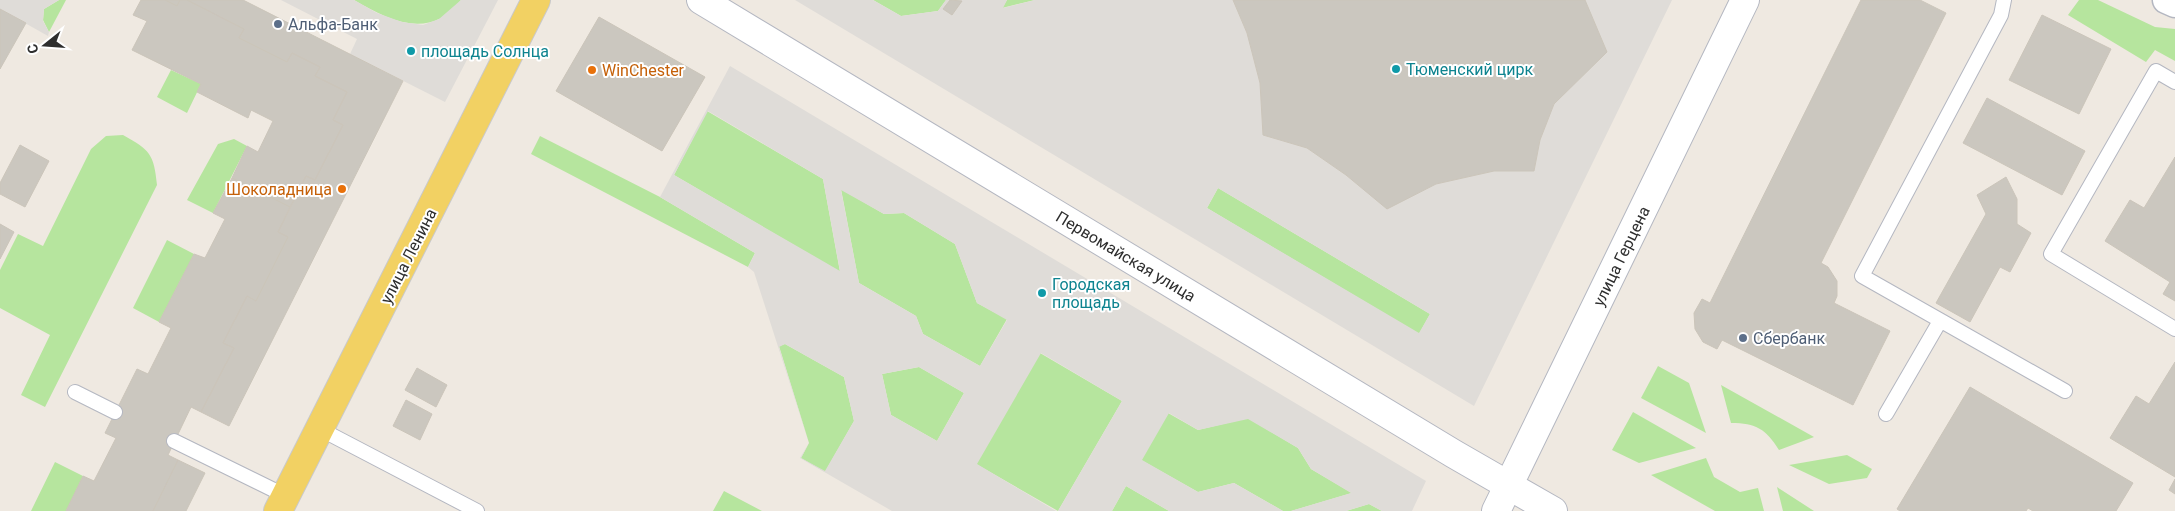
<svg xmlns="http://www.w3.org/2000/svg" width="2175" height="511" viewBox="0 0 2175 511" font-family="Roboto,sans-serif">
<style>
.green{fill:#b6e59e}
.plaza{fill:#dfdcd8;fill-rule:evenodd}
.building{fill:#cbc7bf;stroke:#cbc5ba}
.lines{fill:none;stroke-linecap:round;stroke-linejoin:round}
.lane-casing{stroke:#b4b7c1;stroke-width:16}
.street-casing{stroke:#b4b7c1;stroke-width:29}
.secondary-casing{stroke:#b4b7c1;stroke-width:30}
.primary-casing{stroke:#c9c9c9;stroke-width:30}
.lane{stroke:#fff;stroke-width:14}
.street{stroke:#fff;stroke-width:26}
.secondary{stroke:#fff;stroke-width:28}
.primary{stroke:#f2d163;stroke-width:28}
.service-dot{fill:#5c6f8a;stroke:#fff;stroke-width:2}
.culture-dot{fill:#0f9aa8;stroke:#fff;stroke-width:2}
.food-dot{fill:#e8710a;stroke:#fff;stroke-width:2}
.labels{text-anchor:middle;stroke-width:4;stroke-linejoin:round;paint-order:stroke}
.service-label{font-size:16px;fill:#4e5e75;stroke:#fff;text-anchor:start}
.culture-label{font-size:16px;fill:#0d838f;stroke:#fff;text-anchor:start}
.food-label{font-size:16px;fill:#c56008;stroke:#fff;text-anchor:start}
.street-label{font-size:16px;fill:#2e2e2e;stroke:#fff}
</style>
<rect width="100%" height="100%" fill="#efe9e1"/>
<path class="green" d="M 59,0 L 66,0 L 49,32 L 43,20 L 44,9 Z
M 354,0 L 461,0 C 430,41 390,21 354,0 Z
M 873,0 L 946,0 L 938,11 L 901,16 Z
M 1007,0 L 1035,0 L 1002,8 Z
M 2079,0 L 2098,0 L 2155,27 L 2175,29 L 2175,61 L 2155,50 L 2146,62 L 2068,15 Z
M 171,70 L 201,84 L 187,113 L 157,97 Z
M 707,111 L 823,179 L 840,272 L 674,175 Z
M 123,135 C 150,150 154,154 157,185 L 45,407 L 21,395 L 50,335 L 0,308 L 0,270 L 18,234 L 43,246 L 91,149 L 106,136 Z
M 540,136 L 660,197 L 755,253 L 748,267 L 531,154 Z
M 234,139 L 247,146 L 213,213 L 187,200 L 218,144 Z
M 1218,188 L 1430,314 L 1419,334 L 1207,208 Z
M 841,189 L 884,214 L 904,213 L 955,244 L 977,303 L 1007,319 L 980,366 L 923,334 L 916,316 L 859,283 Z
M 167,240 L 194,254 L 159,322 L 133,308 Z
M 785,344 L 844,377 L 854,421 L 825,472 L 801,458 L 809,443 L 779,346 Z
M 1040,353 L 1122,401 L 1058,511 L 976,464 Z
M 1658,366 L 1689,383 L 1706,433 L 1641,398 Z
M 919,367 L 964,393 L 937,441 L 891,415 L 882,374 Z
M 1721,385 L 1814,437 L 1779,450 C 1766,429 1756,423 1731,423 Z
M 1633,412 L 1696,448 L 1639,463 L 1612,450 Z
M 1168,413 L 1198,430 L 1248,418 L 1298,448 L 1311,469 L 1352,493 L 1291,511 L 1283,511 L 1234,483 L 1198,492 L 1141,460 Z
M 1847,455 L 1872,469 L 1867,478 L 1829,484 L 1789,465 Z
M 1706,458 L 1714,477 L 1740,492 L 1758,488 L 1764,511 L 1715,511 L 1651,475 Z
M 55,462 L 83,476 L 66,511 L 31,511 Z
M 1126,486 L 1169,511 L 1112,511 Z
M 1777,487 L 1814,511 L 1783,511 Z
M 724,491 L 762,511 L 713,511 Z
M 1369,504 L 1382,511 L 1346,511 Z"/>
<path class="plaza" d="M 0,0 L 59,0 L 44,9 L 43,21 L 49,32 L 48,36 L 0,9 Z
M 281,0 L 354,0 L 377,13 L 402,22 L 423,25 L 439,19 L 461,0 L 498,0 L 445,102 L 350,54 L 357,39 Z
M 795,0 L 873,0 L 901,16 L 938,11 L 946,0 L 1007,0 L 1003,8 L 1035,0 L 1233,0 L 1247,33 L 1260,83 L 1263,135 L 1307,148 L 1346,175 L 1387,208 L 1436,184 L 1494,171 L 1534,171 L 1540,140 L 1554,104 L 1576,81 L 1585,0 L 1672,0 L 1474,406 ZM 1218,188 L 1430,314 L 1419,333 L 1207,208 Z
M 730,66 L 1426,481 L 1412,511 L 1382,511 L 1369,504 L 1346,511 L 1291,511 L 1351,493 L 1311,469 L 1298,448 L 1248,419 L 1198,430 L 1169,413 L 1142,460 L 1198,492 L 1234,483 L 1283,511 L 1169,511 L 1126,486 L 1112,511 L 1058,511 L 1122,401 L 1041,353 L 977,464 L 1056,511 L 892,511 L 800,458 L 809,443 L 754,272 L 748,267 L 755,253 L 660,197 ZM 708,111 L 823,179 L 840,271 L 674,175 ZM 841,190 L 884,214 L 904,213 L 955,244 L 977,303 L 1007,320 L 980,366 L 923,334 L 916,316 L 859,283 ZM 785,344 L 844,377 L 854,421 L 825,471 L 801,458 L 809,443 L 779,347 ZM 919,367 L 964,393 L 937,441 L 891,415 L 882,374 Z"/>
<path class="building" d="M 141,0 L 165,0 L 177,6 L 180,0 L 187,0 L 244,29 L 239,38 L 287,62 L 292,53 L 320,67 L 315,76 L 347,92 L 333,120 L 343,125 L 315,180 L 306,176 L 290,207 L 232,178 L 247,146 L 258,152 L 273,121 L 251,110 L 248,118 L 197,92 L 201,84 L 132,50 L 147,21 L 133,15 Z
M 165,0 L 180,0 L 177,6 Z
M 187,0 L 243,0 L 403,81 L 229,426 L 201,412 L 234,348 L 223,343 L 247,296 L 256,301 L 288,237 L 278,232 L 306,176 L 315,180 L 343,125 L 333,120 L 347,92 L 315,76 L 320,67 L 292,53 L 287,62 L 239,38 L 244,29 Z
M 950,0 L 962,1 L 952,15 L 943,9 Z
M 1233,0 L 1585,0 L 1607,52 L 1554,104 L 1540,140 L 1534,171 L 1494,171 L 1436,184 L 1387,209 L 1346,175 L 1307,148 L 1263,135 L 1260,83 L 1247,33 Z
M 1861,0 L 1920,0 L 1946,13 L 1821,263 L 1828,267 L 1837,281 L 1837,296 L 1834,303 L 1890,331 L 1853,405 L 1722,340 L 1717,349 L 1703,342 L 1695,329 L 1694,313 L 1702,299 L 1710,303 Z
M 0,9 L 26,23 L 0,69 Z
M 2042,15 L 2111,49 L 2079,114 L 2009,80 Z
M 599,17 L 705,77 L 662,151 L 556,91 Z
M 1987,98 L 2085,151 L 2062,195 L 1963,143 Z
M 20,145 L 49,161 L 25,207 L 0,194 L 0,183 Z
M 2175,157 L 2175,301 L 2163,294 L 2170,282 L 2105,241 L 2130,200 L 2144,208 Z
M 2006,177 L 2017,199 L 2017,224 L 2031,233 L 2010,272 L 2000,267 L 1970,322 L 1936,303 L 1986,214 L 1977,195 Z
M 232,178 L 290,207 L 278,232 L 288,237 L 256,301 L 247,296 L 223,343 L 234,348 L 201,412 L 191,407 L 168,455 L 178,460 L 153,511 L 66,511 L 83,476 L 94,481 L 116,438 L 105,433 L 137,369 L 148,374 L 171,328 L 159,322 L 194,254 L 205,258 L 225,219 L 213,213 Z
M 0,224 L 14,232 L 0,259 Z
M 2175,362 L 2175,477 L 2110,438 L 2136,396 L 2149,404 Z
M 417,368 L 447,385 L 436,407 L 405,390 Z
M 1970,387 L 2133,483 L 2116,511 L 2033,511 L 2028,508 L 2026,511 L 1900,511 L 1897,509 Z
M 406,400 L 432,414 L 420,440 L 393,426 Z
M 178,460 L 205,473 L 186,511 L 153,511 Z
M 2175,479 L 2175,494 L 2169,490 Z"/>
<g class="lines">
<defs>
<path id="lane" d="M 2004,0 L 2001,15 L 1862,276 L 2065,391
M 2175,82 L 2156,71 L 2051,254 L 2175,329
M 75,392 L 115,412
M 1886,414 L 1940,321
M 320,429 L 477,511
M 174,441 L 286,496"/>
<path id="street" d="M 2166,0 L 2175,4"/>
<path id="secondary" d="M 701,0 L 1454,454 L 1553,511
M 1496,511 L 1745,0"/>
<path id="primary" d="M 278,511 L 536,0"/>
</defs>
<use href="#lane" class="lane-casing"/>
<use href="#street" class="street-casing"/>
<use href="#secondary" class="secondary-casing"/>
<use href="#primary" class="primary-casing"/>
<use href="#lane" class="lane"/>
<use href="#street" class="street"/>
<use href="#secondary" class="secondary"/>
<use href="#primary" class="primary"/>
</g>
<g class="service-dot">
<circle cx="278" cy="24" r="5"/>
<circle cx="1743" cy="338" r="5"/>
</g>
<g class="culture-dot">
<circle cx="411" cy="51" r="5"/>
<circle cx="1396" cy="69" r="5"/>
<circle cx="1042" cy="293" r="5"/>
</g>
<g class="food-dot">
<circle cx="592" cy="70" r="5"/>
<circle cx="342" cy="189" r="5"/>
</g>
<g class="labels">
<g class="service-label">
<text x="288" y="30">Альфа-Банк</text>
<text x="1753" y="344">Сбербанк</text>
</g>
<g class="culture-label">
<text x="421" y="57">площадь Солнца</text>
<text x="1406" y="75">Тюменский цирк</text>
<text x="1052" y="290">Городская<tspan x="1052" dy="18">площадь</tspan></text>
</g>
<g class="food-label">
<text x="602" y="76">WinChester</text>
<text x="332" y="195" text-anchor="end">Шоколадница</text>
</g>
<g class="street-label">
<text transform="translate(408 256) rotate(-63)" y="6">улица Ленина</text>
<text transform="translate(1126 256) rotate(31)" y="6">Первомайская улица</text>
<text transform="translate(1621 256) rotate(-64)" y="6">улица Герцена</text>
</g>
</g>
<g transform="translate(45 45) rotate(253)" stroke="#ffffff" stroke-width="4" paint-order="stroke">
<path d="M0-4L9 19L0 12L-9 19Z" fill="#2e2e2e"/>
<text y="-8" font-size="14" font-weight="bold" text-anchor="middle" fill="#2e2e2e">С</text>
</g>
</svg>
